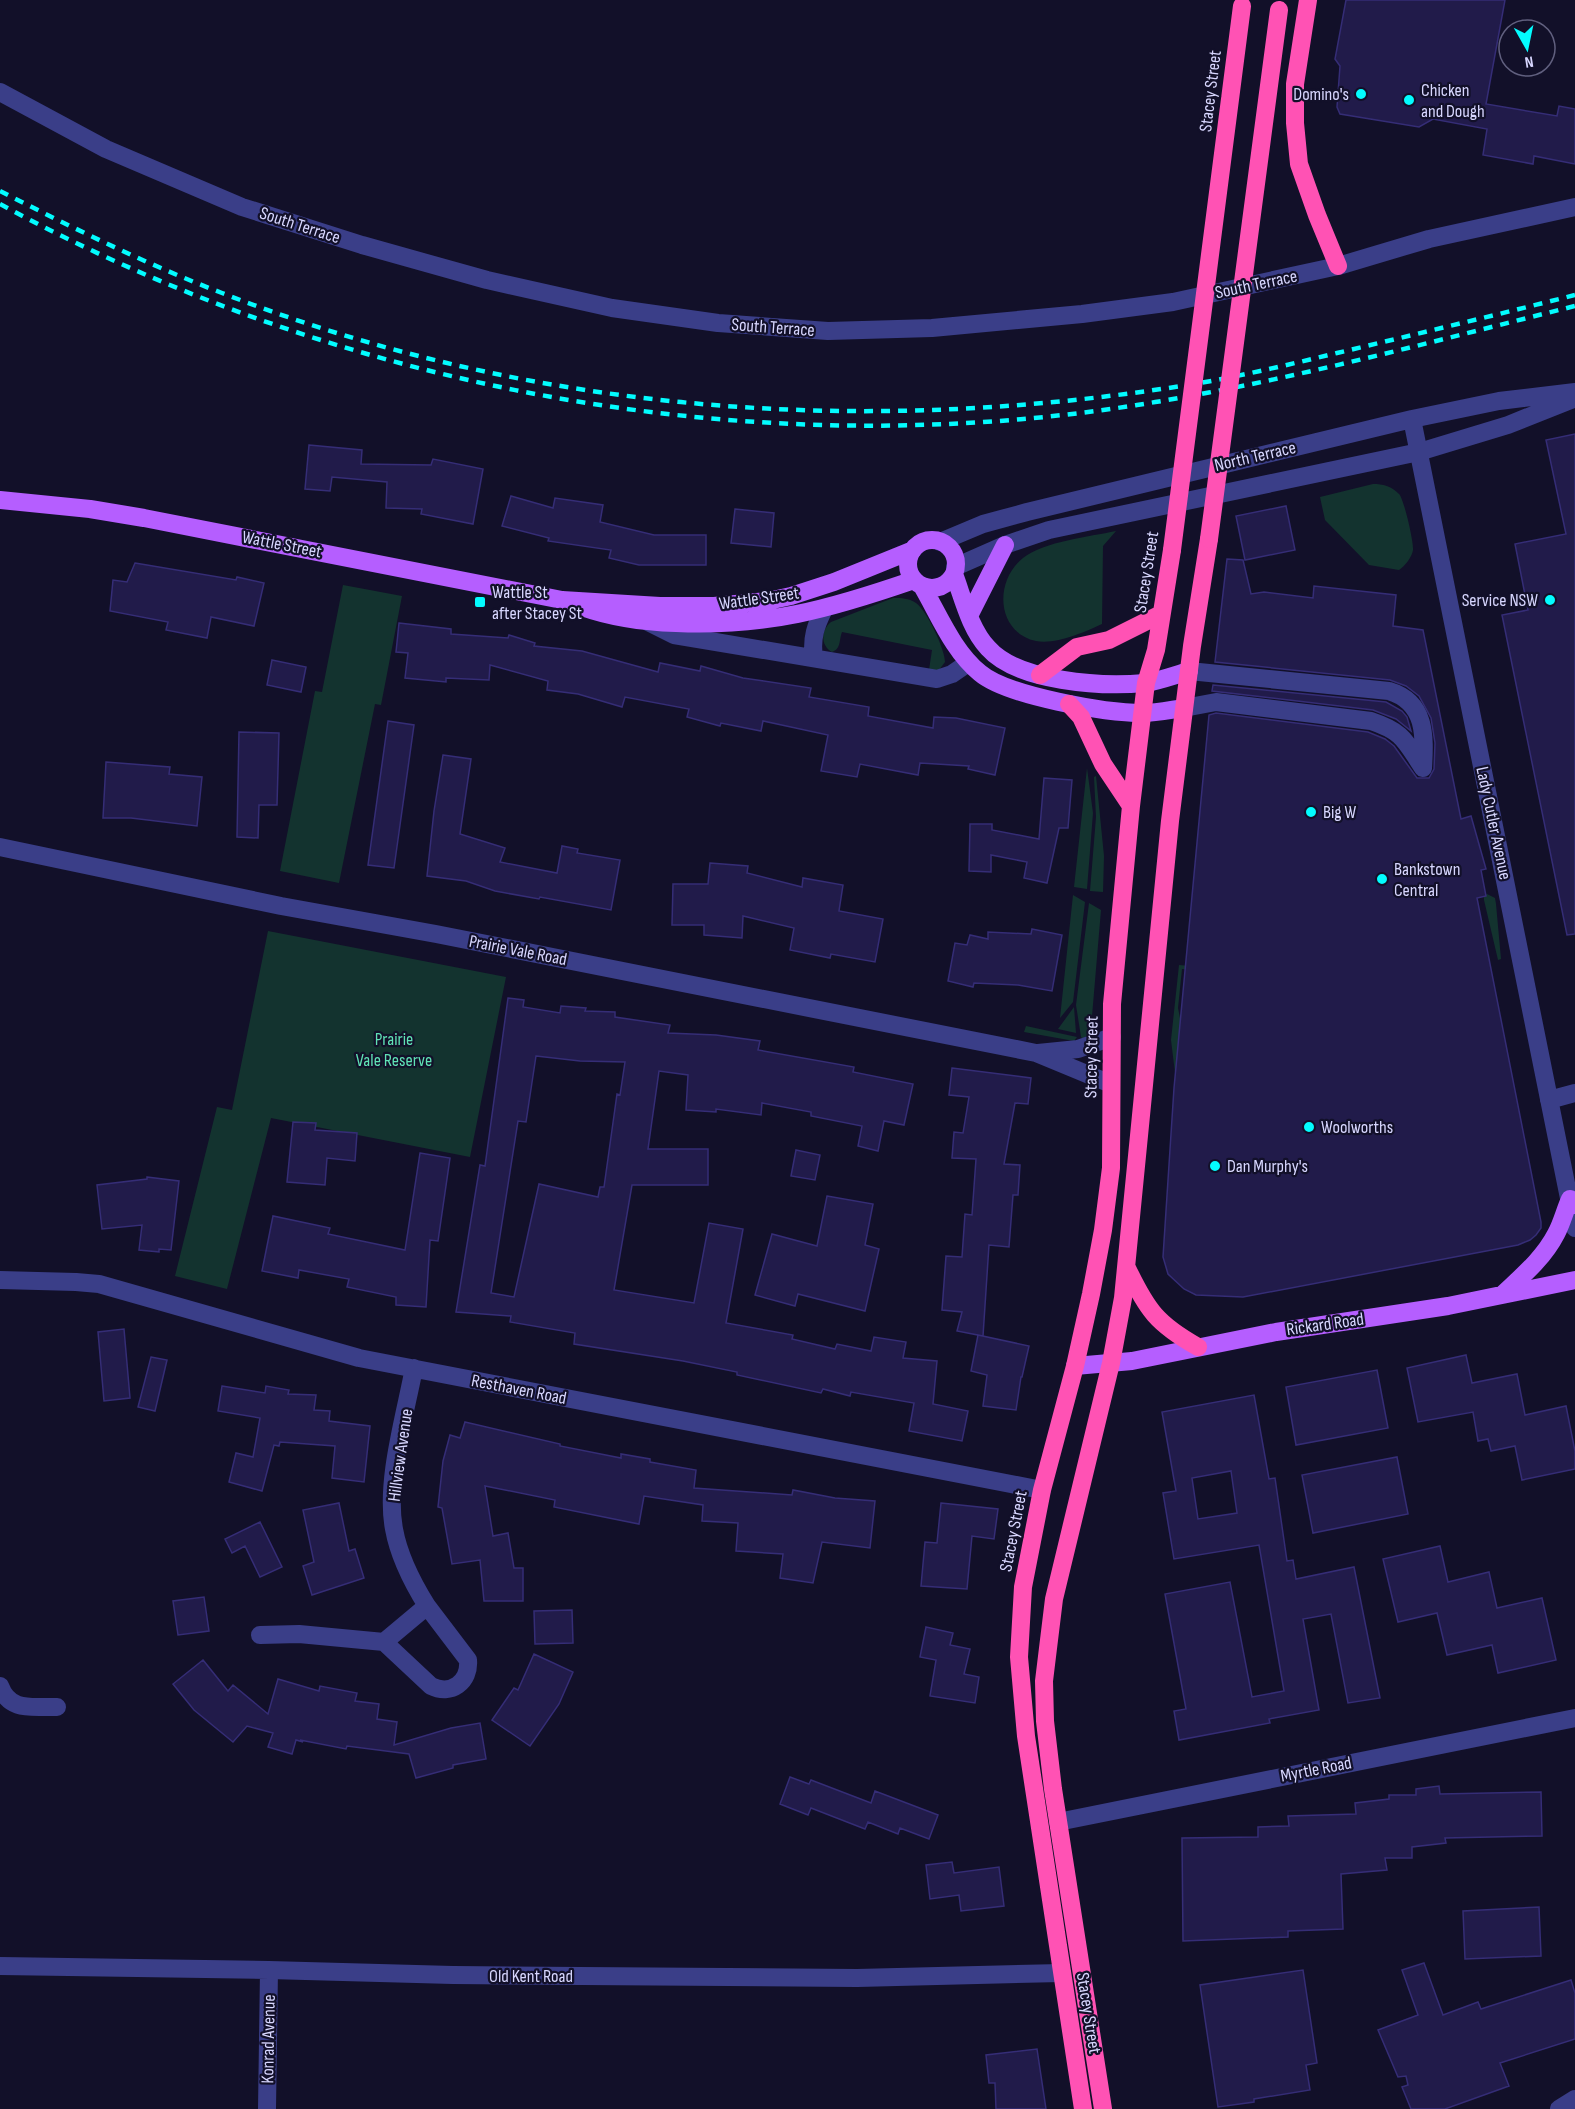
<svg xmlns="http://www.w3.org/2000/svg" width="1575" height="2109" viewBox="0 0 1575 2109" font-family="'Sofia Sans Condensed',sans-serif">
<style>
.green{fill:#13332f}
.building{fill:#211b4a;stroke:#352d76;stroke-width:1.5;fill-rule:evenodd}
.lines{fill:none;stroke-linecap:round;stroke-linejoin:round}
.minor{stroke:#3a3e88;stroke-width:18}
.major{stroke:#b55eff;stroke-width:18}
.highway{stroke:#ff52b4;stroke-width:18}
.rail{stroke:#03fcff;stroke-width:4.5;stroke-dasharray:9 8;stroke-linecap:butt}
.highway-bridge{stroke:#ff52b4;stroke-width:18}
.poi-dot{fill:#03fcff;stroke:#121029;stroke-width:2}
.labels{text-anchor:middle;stroke-width:4.5;stroke-linejoin:round;paint-order:stroke}
.poi-label{font-size:18px;fill:#d8d7ff;stroke:#121029;text-anchor:start}
.street-label{font-size:18px;fill:#d8d7ff;stroke:#121029}
.park-label{font-size:18px;fill:#60e2b6;stroke:#121029}
</style>
<rect width="100%" height="100%" fill="#121029"/>
<path class="green" d="M 1373,484 C 1383,484 1391,486 1399,494 C 1404,499 1414,543 1413,550 C 1412,557 1405,566 1399,570 L 1369,565 L 1325,520 L 1320,497 Z
M 1116,531 L 1103,546 L 1102,624 C 1085,632 1055,645 1036,641 C 996,632 994,581 1023,558 C 1045,541 1089,537 1116,531 Z
M 343,585 L 402,596 L 381,705 L 375,704 L 339,883 L 280,871 L 315,691 L 322,692 Z
M 893,598 C 902,598 908,598 916,603 C 927,611 945,649 945,662 L 939,670 L 929,670 L 932,650 L 842,632 C 839,640 841,649 832,652 C 820,645 821,630 831,622 Z
M 1087,768 L 1093,813 L 1087,889 L 1074,887 Z
M 1096,776 L 1104,856 L 1103,892 L 1090,891 L 1096,817 L 1094,777 Z
M 1487,894 L 1495,898 L 1496,904 L 1501,959 L 1498,960 L 1484,900 L 1484,896 Z
M 1073,895 L 1085,902 L 1073,1002 L 1060,1018 Z
M 1089,903 L 1101,910 L 1091,1028 L 1090,1033 L 1083,1039 L 1081,1037 L 1076,1005 Z
M 268,931 L 506,977 L 470,1157 L 271,1118 L 227,1289 L 175,1276 L 217,1107 L 232,1110 Z
M 1179,965 L 1201,967 L 1201,971 L 1182,969 L 1178,1008 L 1192,1078 L 1176,1081 L 1171,1040 Z
M 1074,1007 L 1076,1033 L 1058,1029 Z
M 1026,1026 L 1077,1037 L 1074,1041 L 1024,1032 Z"/>
<path class="building" d="M 1346,0 L 1505,0 L 1486,104 L 1557,116 L 1559,106 L 1575,109 L 1575,164 L 1534,156 L 1533,164 L 1483,155 L 1487,129 L 1433,119 L 1419,127 L 1340,114 L 1337,107 L 1340,66 L 1335,59 Z
M 1575,434 L 1575,934 L 1567,935 L 1502,615 L 1528,610 L 1515,544 L 1566,534 L 1546,440 Z
M 309,445 L 362,450 L 361,464 L 431,465 L 433,459 L 483,469 L 473,524 L 421,514 L 422,509 L 386,508 L 387,482 L 332,477 L 330,491 L 305,489 Z
M 511,496 L 553,508 L 555,498 L 603,505 L 600,522 L 654,535 L 706,535 L 706,565 L 639,565 L 609,558 L 611,550 L 548,541 L 549,538 L 502,526 Z
M 1286,506 L 1295,550 L 1245,560 L 1236,516 Z
M 735,509 L 774,513 L 771,547 L 731,543 Z
M 1227,559 L 1243,560 L 1251,594 L 1264,592 L 1313,598 L 1314,586 L 1396,595 L 1393,626 L 1423,630 L 1461,819 L 1471,816 L 1486,869 L 1481,870 L 1486,896 L 1477,898 L 1541,1222 L 1541,1228 L 1536,1235 L 1530,1240 L 1518,1245 L 1243,1297 L 1196,1295 L 1184,1289 L 1168,1274 L 1163,1257 L 1174,1088 L 1209,715 L 1216,713 L 1368,732 L 1385,739 L 1394,746 L 1417,778 L 1429,778 L 1434,769 L 1435,743 L 1431,718 L 1419,696 L 1406,686 L 1390,680 L 1215,662 Z
M 135,563 L 236,580 L 237,577 L 264,583 L 254,626 L 211,617 L 207,638 L 166,630 L 168,622 L 110,611 L 113,580 L 127,582 Z
M 399,623 L 451,629 L 451,634 L 508,638 L 509,635 L 535,643 L 534,646 L 582,651 L 658,672 L 660,663 L 700,671 L 701,666 L 743,678 L 811,688 L 809,697 L 869,707 L 868,716 L 933,728 L 934,717 L 956,718 L 1005,728 L 995,775 L 968,769 L 969,766 L 920,763 L 918,775 L 860,764 L 857,777 L 821,771 L 828,735 L 763,721 L 761,731 L 721,723 L 720,726 L 687,717 L 689,709 L 625,697 L 622,707 L 578,694 L 547,690 L 548,681 L 490,665 L 489,680 L 446,678 L 446,682 L 405,678 L 408,653 L 396,652 Z
M 272,660 L 306,667 L 301,692 L 267,685 Z
M 1213,685 L 1386,702 L 1402,711 L 1407,717 L 1411,731 L 1396,719 L 1373,710 L 1212,691 Z
M 388,721 L 414,725 L 394,868 L 368,865 Z
M 239,732 L 279,733 L 277,805 L 259,805 L 258,838 L 237,837 Z
M 443,755 L 471,759 L 460,834 L 505,848 L 500,862 L 557,873 L 562,846 L 578,849 L 577,853 L 620,860 L 611,910 L 540,897 L 539,899 L 495,891 L 466,881 L 427,876 L 434,811 Z
M 106,762 L 170,767 L 169,774 L 202,777 L 197,826 L 131,818 L 103,818 Z
M 1044,778 L 1072,780 L 1068,828 L 1059,828 L 1047,883 L 1024,878 L 1027,862 L 991,855 L 991,872 L 969,871 L 970,824 L 992,824 L 992,830 L 1039,839 Z
M 710,863 L 748,866 L 747,873 L 802,887 L 803,878 L 843,885 L 839,911 L 883,919 L 875,962 L 831,954 L 830,958 L 790,950 L 794,928 L 743,916 L 742,938 L 704,935 L 704,925 L 672,925 L 673,884 L 708,884 Z
M 1032,929 L 1062,935 L 1052,991 L 1018,985 L 974,983 L 973,987 L 948,981 L 955,943 L 967,945 L 970,935 L 988,939 L 988,932 L 1031,934 Z
M 508,998 L 524,1000 L 523,1007 L 560,1013 L 561,1006 L 586,1008 L 585,1011 L 615,1012 L 615,1017 L 670,1025 L 668,1033 L 716,1035 L 760,1041 L 758,1050 L 854,1067 L 853,1072 L 913,1084 L 904,1125 L 884,1121 L 878,1151 L 858,1146 L 862,1126 L 811,1116 L 811,1112 L 762,1103 L 761,1115 L 716,1109 L 716,1112 L 686,1110 L 688,1075 L 659,1071 L 648,1149 L 708,1149 L 708,1185 L 632,1185 L 614,1290 L 694,1303 L 709,1223 L 743,1229 L 726,1323 L 793,1335 L 792,1339 L 835,1349 L 837,1344 L 871,1351 L 874,1337 L 906,1342 L 903,1358 L 937,1361 L 933,1404 L 968,1411 L 962,1441 L 909,1431 L 914,1403 L 851,1392 L 850,1396 L 823,1389 L 821,1393 L 737,1375 L 737,1372 L 683,1361 L 574,1344 L 575,1333 L 510,1322 L 511,1316 L 456,1312 L 480,1165 L 485,1166 ZM 536,1056 L 580,1061 L 625,1062 L 620,1095 L 617,1094 L 604,1187 L 600,1187 L 598,1197 L 539,1184 L 514,1297 L 491,1293 L 518,1121 L 526,1122 Z
M 952,1068 L 1031,1078 L 1028,1104 L 1015,1103 L 1004,1164 L 1020,1165 L 1018,1195 L 1013,1195 L 1009,1247 L 989,1245 L 983,1336 L 957,1331 L 962,1312 L 942,1310 L 946,1256 L 962,1257 L 965,1214 L 972,1215 L 976,1159 L 952,1158 L 954,1132 L 963,1133 L 969,1097 L 949,1095 Z
M 293,1122 L 316,1123 L 315,1130 L 357,1133 L 355,1161 L 327,1158 L 325,1185 L 287,1182 Z
M 796,1150 L 820,1155 L 815,1180 L 791,1176 Z
M 420,1153 L 450,1158 L 438,1241 L 430,1240 L 426,1307 L 396,1305 L 396,1297 L 347,1287 L 349,1279 L 299,1270 L 298,1278 L 262,1271 L 273,1216 L 330,1228 L 328,1234 L 405,1250 Z
M 147,1177 L 179,1181 L 171,1250 L 159,1249 L 159,1252 L 139,1250 L 142,1225 L 102,1229 L 97,1185 L 147,1179 Z
M 827,1196 L 873,1204 L 865,1245 L 879,1249 L 865,1311 L 798,1294 L 795,1306 L 755,1295 L 772,1234 L 817,1246 Z
M 124,1329 L 130,1398 L 104,1401 L 98,1332 Z
M 978,1335 L 1029,1346 L 1022,1377 L 1021,1377 L 1016,1410 L 983,1406 L 987,1375 L 971,1371 Z
M 1466,1355 L 1472,1383 L 1517,1374 L 1525,1415 L 1566,1406 L 1575,1451 L 1575,1469 L 1522,1480 L 1515,1446 L 1491,1451 L 1488,1439 L 1478,1441 L 1473,1412 L 1418,1422 L 1407,1368 Z
M 151,1357 L 167,1360 L 155,1411 L 138,1407 Z
M 1377,1370 L 1388,1428 L 1296,1445 L 1286,1387 Z
M 222,1386 L 265,1393 L 266,1386 L 289,1390 L 288,1394 L 316,1395 L 314,1410 L 330,1411 L 329,1421 L 370,1426 L 364,1482 L 332,1478 L 335,1446 L 280,1442 L 279,1446 L 274,1445 L 262,1491 L 229,1482 L 236,1453 L 253,1457 L 260,1418 L 218,1411 Z
M 1254,1395 L 1269,1479 L 1275,1478 L 1287,1561 L 1293,1560 L 1296,1579 L 1354,1567 L 1380,1698 L 1348,1703 L 1331,1614 L 1303,1619 L 1319,1710 L 1269,1719 L 1270,1723 L 1179,1740 L 1174,1711 L 1186,1709 L 1165,1594 L 1230,1582 L 1252,1697 L 1284,1691 L 1259,1545 L 1174,1559 L 1163,1493 L 1176,1491 L 1162,1412 ZM 1231,1471 L 1237,1513 L 1198,1519 L 1192,1478 Z
M 465,1422 L 560,1444 L 560,1446 L 621,1458 L 621,1454 L 650,1459 L 650,1462 L 696,1470 L 694,1488 L 792,1495 L 793,1490 L 835,1498 L 875,1501 L 870,1548 L 822,1542 L 813,1583 L 780,1578 L 783,1554 L 736,1551 L 738,1523 L 702,1521 L 703,1505 L 644,1496 L 639,1524 L 554,1507 L 555,1500 L 485,1486 L 493,1536 L 508,1533 L 514,1568 L 523,1568 L 523,1601 L 484,1601 L 480,1560 L 452,1564 L 442,1508 L 438,1507 L 443,1461 L 450,1435 L 460,1438 Z
M 1397,1457 L 1408,1514 L 1313,1533 L 1302,1475 Z
M 339,1503 L 349,1551 L 355,1549 L 364,1578 L 312,1595 L 303,1566 L 314,1562 L 303,1510 Z
M 941,1503 L 998,1509 L 994,1539 L 972,1536 L 967,1589 L 921,1586 L 925,1542 L 937,1543 Z
M 260,1522 L 282,1567 L 260,1577 L 245,1546 L 232,1553 L 225,1539 Z
M 1440,1546 L 1448,1582 L 1489,1572 L 1497,1608 L 1542,1598 L 1556,1660 L 1498,1673 L 1492,1645 L 1447,1655 L 1437,1613 L 1398,1622 L 1383,1559 Z
M 204,1597 L 209,1631 L 178,1635 L 173,1601 Z
M 572,1610 L 573,1643 L 535,1644 L 534,1611 Z
M 926,1627 L 953,1633 L 950,1645 L 970,1649 L 964,1674 L 979,1677 L 975,1703 L 930,1696 L 936,1660 L 920,1657 Z
M 534,1654 L 573,1672 L 559,1704 L 530,1746 L 492,1720 L 514,1688 L 518,1690 Z
M 203,1660 L 228,1691 L 233,1685 L 268,1714 L 278,1679 L 319,1691 L 320,1686 L 357,1693 L 355,1701 L 379,1704 L 377,1719 L 397,1722 L 394,1745 L 451,1728 L 480,1723 L 486,1759 L 453,1765 L 453,1768 L 416,1778 L 409,1754 L 347,1746 L 346,1749 L 300,1740 L 303,1742 L 296,1740 L 292,1754 L 268,1747 L 273,1733 L 247,1726 L 233,1742 L 194,1710 L 173,1684 Z
M 790,1777 L 809,1784 L 811,1780 L 871,1803 L 875,1791 L 938,1815 L 929,1839 L 900,1828 L 898,1834 L 868,1822 L 865,1829 L 811,1808 L 808,1815 L 780,1804 Z
M 1439,1786 L 1440,1794 L 1541,1792 L 1542,1836 L 1445,1838 L 1446,1843 L 1412,1847 L 1412,1858 L 1385,1858 L 1387,1870 L 1341,1874 L 1343,1929 L 1288,1931 L 1288,1937 L 1183,1941 L 1182,1838 L 1258,1837 L 1258,1827 L 1289,1826 L 1288,1816 L 1356,1814 L 1355,1803 L 1389,1799 L 1389,1795 L 1416,1795 L 1416,1789 Z
M 952,1862 L 954,1873 L 999,1867 L 1004,1906 L 961,1911 L 959,1895 L 930,1899 L 926,1865 Z
M 1539,1907 L 1541,1956 L 1465,1959 L 1463,1911 Z
M 1424,1963 L 1443,2015 L 1478,2002 L 1481,2009 L 1571,1980 L 1575,1993 L 1575,2039 L 1500,2063 L 1509,2086 L 1445,2109 L 1411,2109 L 1402,2087 L 1408,2085 L 1406,2076 L 1398,2077 L 1378,2030 L 1418,2015 L 1402,1970 Z
M 1303,1970 L 1317,2063 L 1306,2065 L 1310,2090 L 1254,2099 L 1254,2102 L 1218,2107 L 1200,1985 Z
M 1037,2049 L 1046,2109 L 996,2109 L 995,2083 L 989,2083 L 986,2055 Z"/>
<g class="lines">
<path class="minor" d="M 0,92 L 106,149 L 242,207 L 362,245 L 487,280 L 612,308 L 718,323 L 828,331 L 932,328 L 1082,314 L 1173,302 L 1338,266 L 1429,239 L 1575,207
M 1412,419 L 1575,1228
M 940,542 L 983,524 L 1027,512 L 1412,419 L 1499,401 L 1575,392
M 955,567 L 1005,545 L 1049,530 L 1419,452 L 1508,425 L 1573,399
M 648,622 L 674,635 L 937,679 L 952,674 L 968,663
M 814,657 C 811,638 816,625 824,609
M 1189,671 L 1389,691 C 1426,702 1425,736 1423,768
M 1184,708 L 1216,702 L 1371,721 C 1404,732 1405,741 1423,768
M 0,847 L 281,906 L 436,934 L 1036,1053 L 1111,1084
M 1038,1053 L 1078,1049 L 1112,1037
M 1549,1100 L 1575,1093
M 0,1280 L 76,1282 L 99,1284 L 359,1358 L 1042,1490
M 260,1635 L 299,1634 L 384,1642 L 427,1606 C 412,1582 399,1557 394,1529 C 385,1482 405,1416 414,1368
M 384,1642 L 431,1686 C 451,1696 470,1682 468,1660 L 427,1606
M 0,1686 C 10,1713 33,1706 57,1707
M 1058,1822 L 1575,1718
M 0,1966 L 269,1970 L 453,1975 L 857,1978 L 1062,1973
M 267,2109 L 269,1970
M 1559,2109 L 1575,2099"/>
<path class="major" d="M 0,500 L 90,509 L 144,518 L 562,600 L 660,606 L 714,606 L 768,601 L 791,596 L 834,582 L 913,550
M908 564a24 24 0 1 1 48 0a24 24 0 1 1-48 0Z
M 954,574 C 963,598 970,629 988,648 C 1018,682 1102,687 1145,683 C 1159,681 1175,675 1189,671
M 922,586 C 939,615 953,651 980,673 C 1007,696 1106,713 1143,713 C 1156,713 1170,710 1184,708
M 582,607 C 613,618 644,622 676,623 C 767,627 830,609 914,580
M 969,616 L 1005,545
M 1502,1295 C 1522,1276 1543,1259 1556,1234 C 1562,1223 1565,1210 1570,1199 L 1575,1205
M 1075,1366 L 1132,1361 L 1276,1332 L 1448,1306 L 1575,1280"/>
<path class="highway" d="M 1308,0 L 1295,84 L 1295,123 L 1299,164 L 1317,215 L 1338,266
M 1040,675 L 1077,647 L 1109,640 L 1161,614
M 1069,704 L 1081,717 L 1103,764 L 1131,806
M 1127,1268 C 1147,1310 1157,1324 1198,1347
M 1083,2109 L 1026,1736 L 1019,1657 L 1023,1587 L 1042,1490 L 1075,1366 L 1091,1294 L 1103,1230 L 1111,1168 L 1112,1004 L 1131,806 L 1146,683 L 1156,650 L 1172,550
M 1103,2109 L 1053,1789 L 1045,1721 L 1044,1681 L 1054,1599 L 1111,1363 L 1123,1298 L 1170,821 L 1192,646 L 1209,539"/>
<path class="rail" d="M 0,191 C 73,228 146,264 222,293 C 523,410 843,436 1161,389 C 1221,381 1279,367 1337,353 C 1417,334 1496,315 1575,295
M 0,204 C 343,390 751,466 1137,405 C 1285,382 1430,342 1575,306"/>
<path class="highway-bridge" d="M 1209,539 L 1279,10
M 1172,550 L 1242,6"/>
</g>
<g class="poi-dot">
<circle cx="1361" cy="94" r="6"/>
<circle cx="1409" cy="100" r="6"/>
<circle cx="1550" cy="600" r="6"/>
<rect x="474" y="596" width="12" height="12" rx="3"/>
<circle cx="1311" cy="812" r="6"/>
<circle cx="1382" cy="879" r="6"/>
<circle cx="1309" cy="1127" r="6"/>
<circle cx="1215" cy="1166" r="6"/>
</g>
<g class="labels">
<g class="poi-label">
<text x="1421" y="96">Chicken<tspan x="1421" dy="21">and Dough</tspan></text>
<text x="1349" y="100" text-anchor="end">Domino's</text>
<text x="492" y="598">Wattle St<tspan x="492" dy="21">after Stacey St</tspan></text>
<text x="1538" y="606" text-anchor="end">Service NSW</text>
<text x="1323" y="818">Big W</text>
<text x="1394" y="875">Bankstown<tspan x="1394" dy="21">Central</tspan></text>
<text x="1321" y="1133">Woolworths</text>
<text x="1227" y="1172">Dan Murphy's</text>
</g>
<g class="street-label">
<text transform="translate(1210 91) rotate(-83)" y="6">Stacey Street</text>
<text transform="translate(300 225) rotate(18)" y="6">South Terrace</text>
<text transform="translate(1256 284) rotate(-12)" y="6">South Terrace</text>
<text transform="translate(773 327) rotate(4)" y="6">South Terrace</text>
<text transform="translate(1255 456) rotate(-13)" y="6">North Terrace</text>
<text transform="translate(282 544) rotate(11)" y="6">Wattle Street</text>
<text transform="translate(1146 572) rotate(-81)" y="6">Stacey Street</text>
<text transform="translate(759 598) rotate(-8)" y="6">Wattle Street</text>
<text transform="translate(1494 823) rotate(78)" y="6">Lady Cutler Avenue</text>
<text transform="translate(518 950) rotate(11)" y="6">Prairie Vale Road</text>
<text transform="translate(1091 1057) rotate(-89)" y="6">Stacey Street</text>
<text transform="translate(1325 1324) rotate(-8)" y="6">Rickard Road</text>
<text transform="translate(519 1389) rotate(11)" y="6">Resthaven Road</text>
<text transform="translate(400 1455) rotate(-82)" y="6">Hillview Avenue</text>
<text transform="translate(1013 1531) rotate(-79)" y="6">Stacey Street</text>
<text transform="translate(1316 1769) rotate(-11)" y="6">Myrtle Road</text>
<text x="531" y="1982">Old Kent Road</text>
<text transform="translate(1089 2013) rotate(81)" y="6">Stacey Street</text>
<text transform="translate(268 2039) rotate(-89)" y="6">Konrad Avenue</text>
</g>
<g class="park-label">
<text x="394" y="1045">Prairie<tspan x="394" dy="21">Vale Reserve</tspan></text>
</g>
</g>
<g transform="translate(1527 48) rotate(171)"><circle r="28" fill="#121029" stroke="#61607f" stroke-width="1.5"/>
<path d="M0-4.5L10 22L0 15L-10 22Z" fill="#03fcff"/>
<text y="-9" font-size="16" font-weight="bold" text-anchor="middle" fill="#d8d7ff">N</text>
</g>
</svg>
